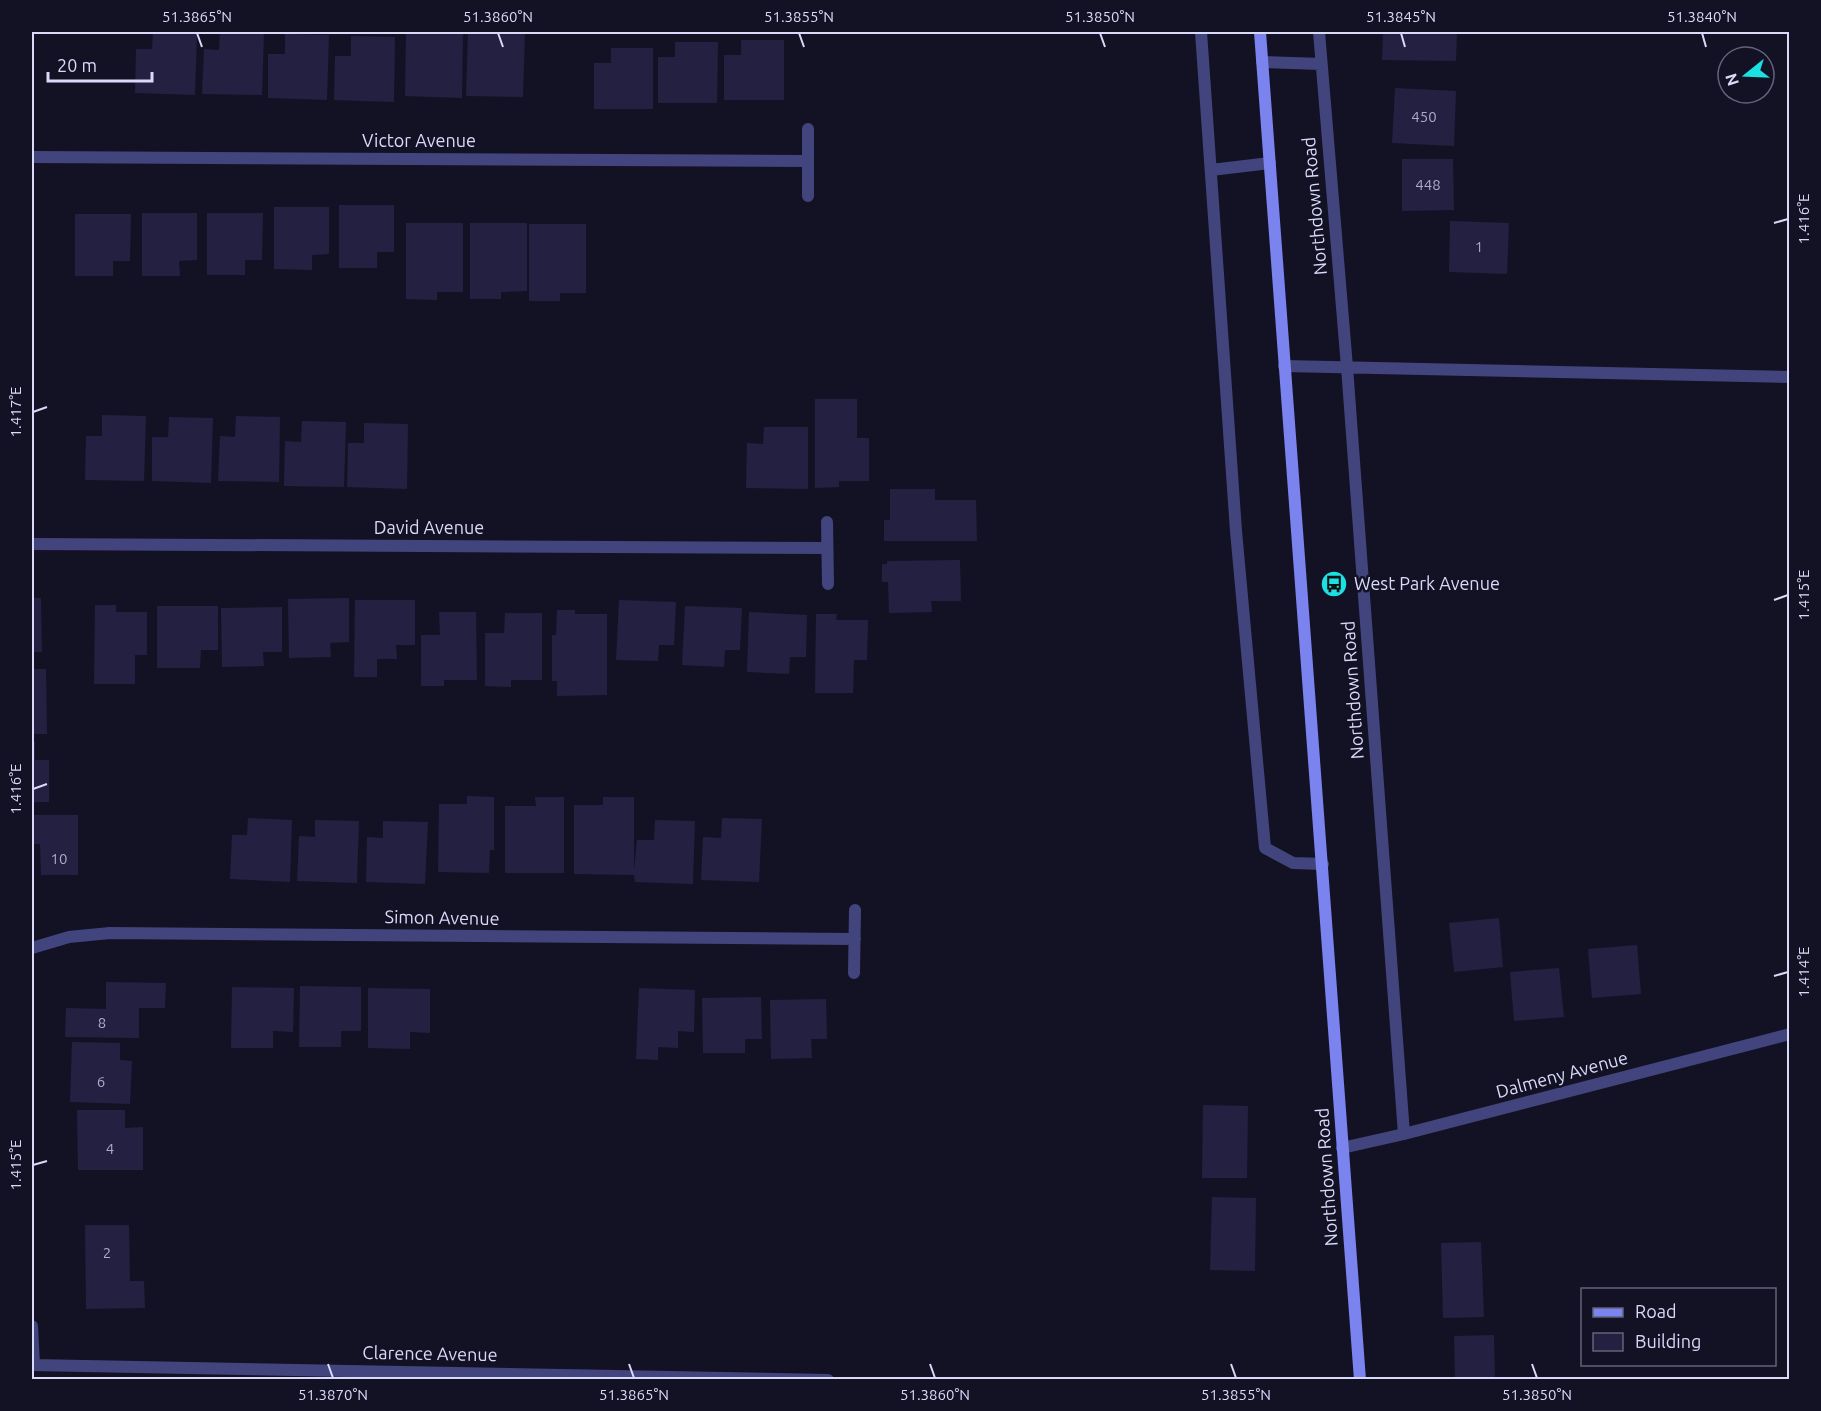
<svg xmlns="http://www.w3.org/2000/svg" width="1821" height="1411" viewBox="0 0 1821 1411" font-family="Ubuntu,sans-serif">
<style>
.building{fill:#242042}
.lines{fill:none;stroke-linecap:round;stroke-linejoin:round}
.street{stroke:#42457d;stroke-width:12}
.secondary{stroke:#7b83ef;stroke-width:12}
.ticks{fill:none;stroke:#dad9fa;stroke-width:2}
.labels{text-anchor:middle;stroke-width:5;stroke-linejoin:round;paint-order:stroke}
.number-label{font-size:15px;fill:#acabcc}
.street-label{font-size:18px;fill:#dad9fa;stroke:#131224}
.poi-label{font-size:18px;fill:#dad9fa;stroke:#131224;text-anchor:start}
.neatline{fill:none;stroke:#dad9fa;stroke-width:2}
.ticks-label{font-size:15px;text-anchor:middle;fill:#dad9fa}
</style>
<rect width="100%" height="100%" fill="#131224"/>
<path class="building" d="M 153,32 L 197,32 L 195,95 L 135,93 L 136,49 L 152,49 Z
M 220,32 L 264,32 L 262,95 L 202,94 L 204,49 L 219,50 Z
M 406,32 L 463,32 L 462,98 L 405,96 Z
M 468,32 L 525,32 L 523,97 L 466,96 Z
M 1383,32 L 1457,32 L 1456,61 L 1382,60 Z
M 285,34 L 329,35 L 327,100 L 268,98 L 268,54 L 285,54 Z
M 351,36 L 395,37 L 394,102 L 334,100 L 335,56 L 351,56 Z
M 741,40 L 784,40 L 784,100 L 724,100 L 724,55 L 741,55 Z
M 675,42 L 718,42 L 717,103 L 658,103 L 658,57 L 675,57 Z
M 611,48 L 653,48 L 653,109 L 594,109 L 594,63 L 611,63 Z
M 1395,88 L 1456,91 L 1454,146 L 1392,143 Z
M 1402,159 L 1453,159 L 1454,210 L 1402,211 Z
M 339,205 L 394,205 L 394,252 L 377,252 L 377,268 L 339,268 Z
M 274,207 L 329,207 L 329,254 L 312,255 L 312,270 L 274,269 Z
M 142,213 L 197,213 L 197,260 L 179,261 L 180,276 L 142,276 Z
M 207,213 L 263,213 L 262,260 L 245,260 L 245,275 L 207,275 Z
M 75,214 L 131,214 L 130,261 L 113,261 L 113,276 L 75,276 Z
M 1450,221 L 1509,223 L 1507,274 L 1449,272 Z
M 406,223 L 463,223 L 463,292 L 437,292 L 437,300 L 406,299 Z
M 470,223 L 527,223 L 527,291 L 501,292 L 501,299 L 470,299 Z
M 529,224 L 586,224 L 586,293 L 560,293 L 560,301 L 529,301 Z
M 815,399 L 857,399 L 857,438 L 869,438 L 869,481 L 839,481 L 839,487 L 815,488 Z
M 102,415 L 146,416 L 144,481 L 85,480 L 86,436 L 102,436 Z
M 236,416 L 280,417 L 279,482 L 218,481 L 220,436 L 235,437 Z
M 169,417 L 213,418 L 211,483 L 152,481 L 152,437 L 168,437 Z
M 302,421 L 346,422 L 344,487 L 284,486 L 285,441 L 301,442 Z
M 364,423 L 408,424 L 407,489 L 347,487 L 348,443 L 364,443 Z
M 764,427 L 808,427 L 808,489 L 746,488 L 747,443 L 763,444 Z
M 890,489 L 935,489 L 935,500 L 976,500 L 977,541 L 884,541 L 884,520 L 890,520 Z
M 960,560 L 961,601 L 931,601 L 932,612 L 889,613 L 888,582 L 882,582 L 882,564 L 887,564 L 887,561 Z
M 32,598 L 41,598 L 42,652 L 32,652 Z
M 349,598 L 349,642 L 330,643 L 331,657 L 289,658 L 288,599 Z
M 355,600 L 415,600 L 415,645 L 396,645 L 397,659 L 377,659 L 377,677 L 354,677 Z
M 619,600 L 676,602 L 674,645 L 659,645 L 658,661 L 616,660 Z
M 95,605 L 116,605 L 116,612 L 147,612 L 147,655 L 135,655 L 135,684 L 94,684 Z
M 157,606 L 218,606 L 218,650 L 201,650 L 200,668 L 157,668 Z
M 685,606 L 742,608 L 740,650 L 725,650 L 724,667 L 682,665 Z
M 282,607 L 282,652 L 263,652 L 264,666 L 222,667 L 221,608 Z
M 557,610 L 575,610 L 575,614 L 607,614 L 607,695 L 557,696 L 557,681 L 552,681 L 552,635 L 556,635 Z
M 439,612 L 476,612 L 477,680 L 444,680 L 444,686 L 421,686 L 421,635 L 440,635 Z
M 749,612 L 807,615 L 806,657 L 790,657 L 789,674 L 747,672 Z
M 505,613 L 542,613 L 542,680 L 511,680 L 511,687 L 485,686 L 485,633 L 504,633 Z
M 816,614 L 837,614 L 836,620 L 868,620 L 867,660 L 854,660 L 853,693 L 815,693 Z
M 32,669 L 46,669 L 47,734 L 32,734 Z
M 32,742 L 35,742 L 35,760 L 49,760 L 49,802 L 32,802 Z
M 467,796 L 494,797 L 494,850 L 490,850 L 489,873 L 438,872 L 439,804 L 467,804 Z
M 535,797 L 564,797 L 564,873 L 505,873 L 505,806 L 536,806 Z
M 603,797 L 634,797 L 634,871 L 637,840 L 654,840 L 655,820 L 695,821 L 693,884 L 635,882 L 634,875 L 574,874 L 574,805 L 603,805 Z
M 32,815 L 78,815 L 78,875 L 41,875 L 40,844 L 32,844 Z
M 248,818 L 292,820 L 290,882 L 230,879 L 232,835 L 247,835 Z
M 722,818 L 762,819 L 759,882 L 701,880 L 703,837 L 721,838 Z
M 315,820 L 359,821 L 357,883 L 297,881 L 299,836 L 315,837 Z
M 383,821 L 428,822 L 425,884 L 366,882 L 367,837 L 383,838 Z
M 1499,918 L 1503,967 L 1454,972 L 1449,923 Z
M 1637,945 L 1641,994 L 1592,998 L 1588,949 Z
M 1559,968 L 1564,1017 L 1514,1021 L 1510,972 Z
M 106,982 L 166,983 L 165,1008 L 139,1008 L 139,1038 L 65,1037 L 66,1008 L 106,1009 Z
M 300,986 L 361,987 L 361,1031 L 341,1031 L 341,1047 L 299,1047 Z
M 232,987 L 294,988 L 293,1032 L 273,1031 L 273,1048 L 231,1048 Z
M 368,988 L 430,989 L 430,1033 L 410,1032 L 410,1049 L 368,1048 Z
M 639,988 L 695,990 L 694,1032 L 678,1031 L 678,1048 L 658,1047 L 658,1060 L 636,1059 Z
M 761,997 L 762,1039 L 745,1039 L 745,1053 L 703,1053 L 702,998 Z
M 826,999 L 827,1039 L 811,1039 L 812,1058 L 771,1059 L 770,1000 Z
M 72,1042 L 120,1043 L 120,1060 L 132,1061 L 130,1104 L 70,1102 Z
M 1203,1105 L 1248,1106 L 1247,1178 L 1202,1178 Z
M 77,1110 L 125,1110 L 125,1128 L 143,1127 L 143,1170 L 78,1170 Z
M 1212,1197 L 1256,1198 L 1255,1271 L 1210,1270 Z
M 85,1225 L 129,1225 L 130,1281 L 144,1281 L 145,1308 L 86,1309 Z
M 1481,1242 L 1484,1317 L 1443,1318 L 1441,1243 Z
M 1494,1335 L 1495,1380 L 1455,1380 L 1454,1336 Z"/>
<g class="lines">
<path class="street" d="M 1201,32 L 1236,531 L 1265,848 L 1293,863 L 1323,864
M 1319,32 L 1347,367 L 1404,1134
M 1262,62 L 1321,64
M 32,157 L 807,161
M 1211,170 L 1270,163
M 808,196 L 808,129
M 1284,366 L 1790,377
M 827,522 L 828,584
M 32,544 L 827,548
M 32,948 L 69,937 L 110,933 L 855,939
M 854,973 L 855,910
M 1342,1148 L 1404,1134 L 1790,1034
M 32,1326 L 34,1365
M 32,1365 L 828,1380"/>
<path class="secondary" d="M 1260,32 L 1360,1380"/>
</g>
<path class="ticks" d="M 197,33 L 202,47M 498,33 L 503,47M 799,33 L 804,47M 1100,33 L 1105,47M 1401,33 L 1405,47M 1702,33 L 1706,47M 1774,223 L 1788,219M 33,412 L 47,407M 1774,600 L 1788,595M 33,789 L 47,784M 1774,976 L 1788,972M 33,1165 L 47,1161M 328,1364 L 333,1378M 629,1364 L 634,1378M 930,1364 L 935,1378M 1231,1364 L 1236,1378M 1532,1364 L 1537,1378"/>
<defs>
<symbol id="bus-disc" viewBox="-11 -11 22 22"><circle r="9.5" fill="#1ce1e3" stroke="#131224"/><path d="M-5-6H5V4H4V6H2V4H-2V6H-4V4H-5ZM-3.5-4V0h7V-4ZM-3.5 1.2v1.5H-2V1.2ZM2 1.2v1.5H3.5V1.2Z" fill="#111"/></symbol>
</defs>
<g fill-rule="evenodd">
<use href="#bus-disc" x="1319" y="569" width="30" height="30"/>
</g>
<g class="labels">
<g class="number-label">
<text x="1424" y="122">450</text>
<text x="1428" y="190">448</text>
<text x="1479" y="252">1</text>
<text x="59" y="864">10</text>
<text x="102" y="1028">8</text>
<text x="101" y="1087">6</text>
<text x="110" y="1154">4</text>
<text x="107" y="1258">2</text>
</g>
<g class="street-label">
<text x="419" y="147">Victor Avenue</text>
<text transform="translate(1315 206) rotate(-95)" y="6">Northdown Road</text>
<text x="429" y="534">David Avenue</text>
<text transform="translate(1353 690) rotate(-94)" y="6">Northdown Road</text>
<text transform="translate(442 918) rotate(1)" y="6">Simon Avenue</text>
<text transform="translate(1562 1075) rotate(-15)" y="6">Dalmeny Avenue</text>
<text transform="translate(1327 1177) rotate(-94)" y="6">Northdown Road</text>
<text transform="translate(430 1354) rotate(1)" y="6">Clarence Avenue</text>
</g>
<g class="poi-label">
<text x="1354" y="590">West Park Avenue</text>
</g>
</g>
<rect width="1821" height="1411" fill="none" stroke="#131224" stroke-width="66"/>
<rect x="1581" y="1288" width="195" height="78" fill="#131224" stroke="#63627a" stroke-width="1.5"/>
<rect x="1593" y="1308" width="30" height="9" fill="#7b83ef" stroke="#63627a" stroke-width="1.5"/>
<text x="1635" y="1318" font-size="18" fill="#dad9fa">Road</text>
<rect x="1593" y="1333" width="30" height="18" fill="#242042" stroke="#63627a" stroke-width="1.5"/>
<text x="1635" y="1348" font-size="18" fill="#dad9fa">Building</text>
<g transform="translate(1746 75) rotate(252)"><circle r="28" fill="#131224" stroke="#63627a" stroke-width="1.5"/>
<path d="M0-4.5L10 22L0 15L-10 22Z" fill="#1ce1e3"/>
<text y="-9" font-size="16" font-weight="bold" text-anchor="middle" fill="#dad9fa">N</text>
</g>
<path d="M48 72v9h104v-9" fill="none" stroke="#dad9fa" stroke-width="3"/>
<text x="57" y="72" font-size="18" fill="#dad9fa" stroke="#131224" stroke-width="4.5" paint-order="stroke">20 m</text>
<rect x="33" y="33" width="1755" height="1345" class="neatline"/>
<g class="ticks-label">
<text x="197" y="22">51.3865°N</text>
<text x="498" y="22">51.3860°N</text>
<text x="799" y="22">51.3855°N</text>
<text x="1100" y="22">51.3850°N</text>
<text x="1401" y="22">51.3845°N</text>
<text x="1702" y="22">51.3840°N</text>
<text transform="translate(1804 219) rotate(-90)" y="5">1.416°E</text>
<text transform="translate(16 412) rotate(-90)" y="5">1.417°E</text>
<text transform="translate(1804 595) rotate(-90)" y="5">1.415°E</text>
<text transform="translate(16 789) rotate(-90)" y="5">1.416°E</text>
<text transform="translate(1804 972) rotate(-90)" y="5">1.414°E</text>
<text transform="translate(16 1165) rotate(-90)" y="5">1.415°E</text>
<text x="333" y="1400">51.3870°N</text>
<text x="634" y="1400">51.3865°N</text>
<text x="935" y="1400">51.3860°N</text>
<text x="1236" y="1400">51.3855°N</text>
<text x="1537" y="1400">51.3850°N</text>
</g>
</svg>
